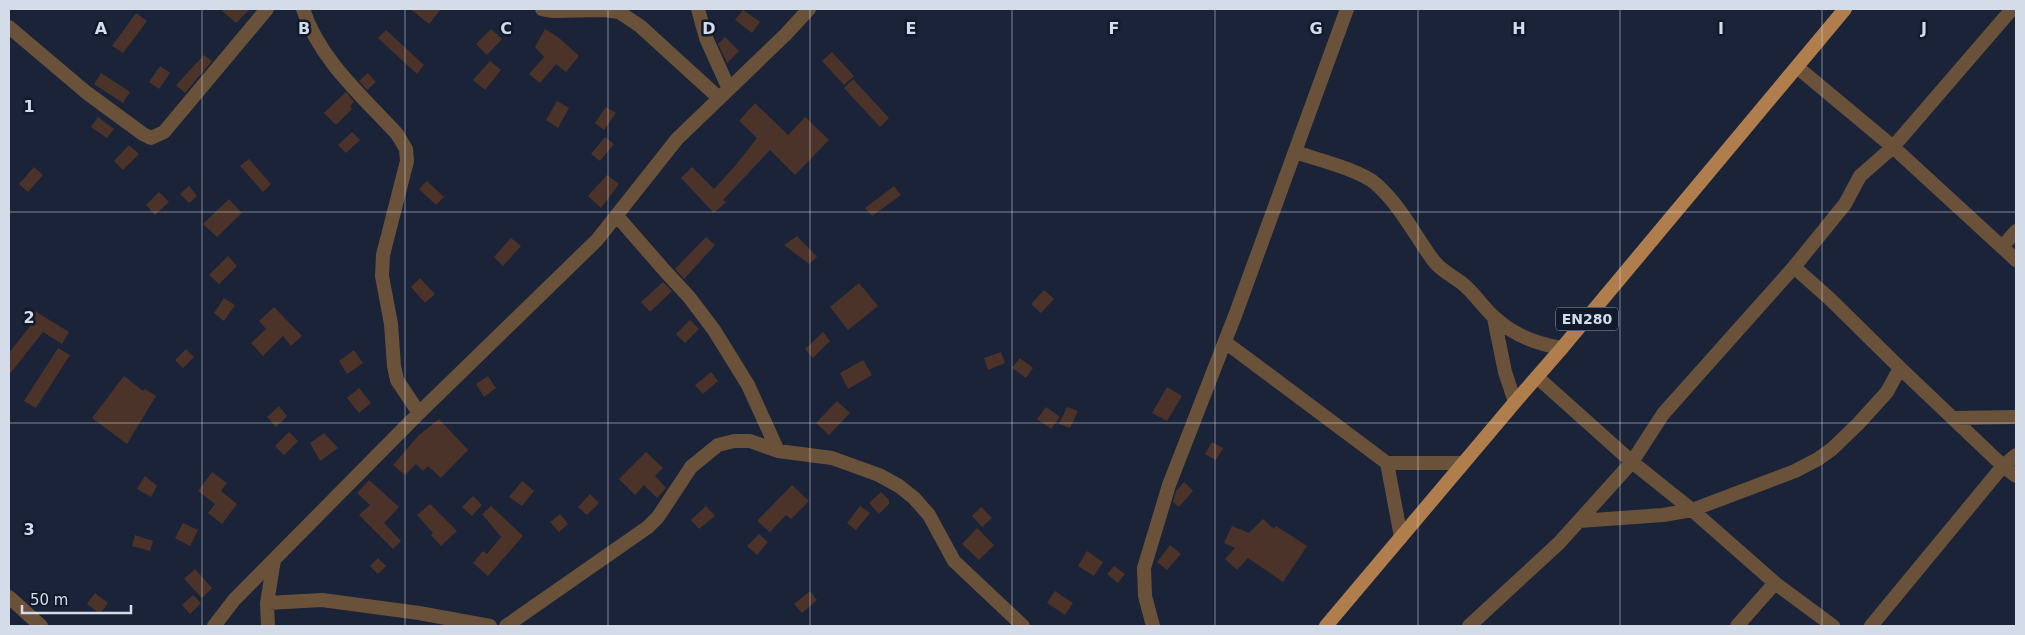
<svg xmlns="http://www.w3.org/2000/svg" width="2025" height="635" viewBox="0 0 2025 635" font-family="'DejaVu Sans',sans-serif">
<style>
.building{fill:#4c332a}
.lines{fill:none;stroke-linecap:round;stroke-linejoin:round}
.minor{stroke:#6a523a;stroke-width:14}
.primary{stroke:#b07e4c;stroke-width:14}
.grid{fill:none;stroke:#d5dce9;stroke-width:1;stroke-opacity:0.55}
.labels{text-anchor:middle;stroke-width:5;stroke-linejoin:round;paint-order:stroke}
.shield{fill:#111a2d;stroke:#9aa2b1;stroke-width:1}
.shield-label{font-size:14px;font-weight:bold;fill:#d5dce9}
.grid-label{font-size:16px;text-anchor:middle;font-weight:bold;fill:#d5dce9;stroke:#111a2d;stroke-width:5;stroke-linejoin:round;paint-order:stroke}
</style>
<rect width="100%" height="100%" fill="#1a2337"/>
<path class="building" d="M 220,9 L 250,9 L 236,23 Z
M 410,9 L 441,9 L 429,24 Z
M 743,10 L 760,22 L 752,33 L 735,20 Z
M 136,13 L 147,21 L 123,53 L 112,46 Z
M 491,29 L 502,39 L 487,55 L 476,44 Z
M 545,29 L 558,37 L 579,56 L 566,72 L 556,64 L 540,83 L 529,74 L 544,57 L 535,47 Z
M 386,30 L 424,65 L 417,74 L 378,38 Z
M 725,37 L 739,51 L 727,63 L 718,44 Z
M 832,52 L 854,76 L 844,85 L 822,61 Z
M 204,55 L 212,61 L 185,93 L 176,85 Z
M 490,61 L 501,70 L 485,90 L 473,80 Z
M 160,66 L 170,73 L 159,89 L 149,82 Z
M 101,73 L 130,92 L 123,103 L 94,84 Z
M 368,73 L 376,82 L 367,90 L 359,81 Z
M 853,79 L 889,118 L 880,127 L 844,88 Z
M 346,92 L 354,102 L 350,106 L 352,109 L 336,125 L 324,113 Z
M 557,101 L 569,108 L 558,128 L 546,120 Z
M 755,103 L 788,135 L 805,117 L 829,140 L 795,175 L 770,150 L 723,200 L 726,202 L 714,213 L 681,178 L 692,167 L 714,189 L 735,166 L 757,138 L 739,121 Z
M 606,107 L 616,113 L 604,130 L 595,123 Z
M 98,117 L 114,129 L 107,138 L 91,127 Z
M 352,132 L 360,140 L 346,153 L 338,145 Z
M 605,137 L 614,144 L 600,161 L 591,154 Z
M 129,145 L 139,154 L 123,170 L 114,161 Z
M 249,159 L 271,184 L 263,192 L 240,166 Z
M 34,167 L 43,175 L 28,192 L 19,184 Z
M 607,175 L 619,184 L 601,208 L 588,196 Z
M 427,181 L 444,197 L 436,205 L 419,189 Z
M 189,186 L 197,196 L 189,203 L 180,194 Z
M 894,186 L 901,195 L 872,216 L 865,208 Z
M 159,192 L 169,202 L 155,215 L 146,205 Z
M 229,199 L 242,213 L 217,237 L 203,224 Z
M 797,236 L 817,257 L 809,264 L 784,245 Z
M 706,237 L 715,245 L 684,279 L 675,269 Z
M 511,238 L 521,246 L 503,266 L 494,257 Z
M 228,256 L 237,266 L 219,284 L 209,275 Z
M 420,278 L 435,294 L 425,303 L 411,287 Z
M 663,282 L 672,291 L 650,312 L 641,302 Z
M 859,283 L 878,306 L 848,330 L 830,307 Z
M 1044,290 L 1054,299 L 1041,313 L 1031,304 Z
M 224,298 L 235,305 L 224,321 L 214,313 Z
M 274,307 L 302,336 L 291,346 L 283,336 L 263,356 L 251,343 L 266,329 L 259,321 Z
M 35,311 L 69,332 L 62,344 L 43,332 L 9,375 L 9,353 L 31,325 L 28,323 Z
M 690,320 L 699,329 L 685,343 L 676,334 Z
M 823,332 L 830,341 L 813,358 L 805,349 Z
M 58,348 L 70,355 L 36,408 L 24,401 Z
M 186,349 L 194,357 L 183,368 L 175,360 Z
M 354,350 L 363,363 L 347,374 L 339,361 Z
M 1001,352 L 1005,363 L 988,370 L 984,358 Z
M 1020,358 L 1033,368 L 1026,378 L 1012,368 Z
M 863,360 L 872,375 L 848,389 L 840,373 Z
M 711,372 L 718,381 L 703,394 L 695,385 Z
M 124,376 L 143,391 L 145,389 L 156,396 L 127,444 L 92,418 Z
M 488,376 L 496,388 L 484,397 L 476,384 Z
M 1167,387 L 1182,396 L 1167,421 L 1152,413 Z
M 359,388 L 371,403 L 359,413 L 347,398 Z
M 837,401 L 850,413 L 829,435 L 816,423 Z
M 279,406 L 287,416 L 276,427 L 267,417 Z
M 1046,407 L 1060,417 L 1051,429 L 1037,419 Z
M 1067,407 L 1078,411 L 1070,428 L 1059,424 Z
M 439,419 L 468,450 L 441,478 L 428,466 L 423,471 L 416,464 L 405,475 L 393,465 L 419,435 Z
M 289,432 L 298,441 L 284,455 L 275,446 Z
M 324,433 L 338,448 L 320,461 L 310,443 Z
M 1212,442 L 1223,448 L 1216,460 L 1205,454 Z
M 646,452 L 663,468 L 655,476 L 666,488 L 657,498 L 644,485 L 635,495 L 619,479 Z
M 212,472 L 227,483 L 221,491 L 237,504 L 222,524 L 208,513 L 215,504 L 198,491 Z
M 145,476 L 157,486 L 151,497 L 137,489 Z
M 369,480 L 399,507 L 384,523 L 401,541 L 393,549 L 359,515 L 370,505 L 357,493 Z
M 522,481 L 534,491 L 522,506 L 509,497 Z
M 1184,482 L 1193,491 L 1179,507 L 1173,502 L 1176,491 Z
M 792,485 L 809,501 L 791,519 L 786,515 L 770,532 L 757,521 Z
M 881,492 L 889,500 L 889,504 L 879,514 L 869,503 Z
M 590,494 L 599,503 L 587,515 L 578,507 Z
M 473,496 L 482,505 L 472,516 L 462,507 Z
M 430,504 L 457,531 L 441,546 L 431,535 L 433,533 L 417,515 Z
M 491,506 L 523,536 L 488,576 L 473,563 L 483,551 L 487,554 L 501,537 L 482,514 Z
M 706,506 L 715,516 L 699,529 L 691,520 Z
M 860,506 L 870,513 L 856,530 L 847,523 Z
M 981,507 L 992,518 L 982,527 L 972,516 Z
M 560,514 L 568,524 L 559,532 L 550,522 Z
M 1263,519 L 1274,529 L 1276,526 L 1307,546 L 1283,582 L 1248,558 L 1237,570 L 1225,559 L 1235,548 L 1224,543 L 1232,526 L 1249,533 Z
M 183,523 L 198,530 L 190,546 L 175,538 Z
M 977,528 L 994,545 L 979,560 L 962,544 Z
M 759,534 L 768,542 L 757,555 L 747,546 Z
M 135,535 L 153,541 L 150,551 L 132,546 Z
M 1170,545 L 1181,554 L 1167,570 L 1157,562 Z
M 1087,551 L 1103,562 L 1094,576 L 1078,566 Z
M 378,558 L 386,566 L 378,574 L 370,566 Z
M 1114,566 L 1125,574 L 1118,583 L 1107,574 Z
M 195,569 L 212,588 L 202,598 L 184,579 Z
M 810,591 L 817,600 L 802,613 L 794,604 Z
M 1055,591 L 1073,603 L 1065,615 L 1047,603 Z
M 95,593 L 108,603 L 100,614 L 87,604 Z
M 193,595 L 201,603 L 190,614 L 182,605 Z"/>
<g class="lines">
<path class="minor" d="M 303,9 C 319,59 362,96 397,134 L 406,149 L 407,161 L 383,255 L 382,276 L 391,324 L 394,366 L 397,380 L 419,413
M 542,9 L 553,11 L 604,10 L 619,12 L 640,26 L 719,98
M 698,9 L 706,38 L 729,89
M 9,27 L 87,93 L 143,134 L 151,138 L 164,132 L 267,9
M 1797,67 L 1893,147 L 2016,260
M 1295,152 C 1316,159 1360,170 1376,184 C 1400,205 1414,234 1433,260 C 1441,271 1453,276 1463,284 C 1475,294 1483,307 1494,317 C 1514,336 1537,344 1562,348
M 617,216 L 665,271 L 689,297 L 714,330 L 748,385 L 778,451
M 2002,247 L 2016,231
M 1794,267 L 1830,299 L 1900,368 L 2003,466 L 2016,476
M 1494,318 L 1505,372 L 1515,402
M 1225,342 L 1387,463 L 1463,463
M 1537,377 L 1632,462 L 1692,510 L 1775,583 L 1833,626
M 1953,418 L 2016,417
M 1387,463 L 1401,537
M 1579,521 L 1663,515 L 1692,510 L 1795,471 L 1818,459 L 1832,449 L 1858,424 L 1887,392 L 1900,368
M 9,597 L 41,626
M 267,603 L 322,600 L 419,613 L 490,626
M 214,626 L 234,600 L 419,413 L 597,240 L 677,139 L 786,34 L 809,9
M 268,626 L 267,603 L 274,560
M 506,626 L 648,527 L 658,517 L 691,467 L 718,445 L 734,441 L 750,441 L 778,451 L 832,458 L 879,475 L 899,486 L 914,498 L 929,515 L 954,561 L 1023,626
M 1153,626 L 1145,596 L 1144,568 L 1169,485 L 1236,313 L 1347,9
M 1469,626 L 1559,543 L 1632,462 L 1663,414 L 1794,267 L 1845,204 L 1860,176 L 1893,147 L 2012,9
M 1737,626 L 1775,583
M 1871,626 L 2003,466 L 2016,455"/>
<path class="primary" d="M 1326,626 L 1515,402 L 1562,348 L 1845,9"/>
</g>
<path class="grid" d="M 202,9 L 202,626M 405,9 L 405,626M 608,9 L 608,626M 810,9 L 810,626M 1012,9 L 1012,626M 1215,9 L 1215,626M 1418,9 L 1418,626M 1620,9 L 1620,626M 1822,9 L 1822,626M 9,212 L 2016,212M 9,423 L 2016,423"/>
<g class="labels">
<rect class="shield" x="1556" y="307.5" width="62" height="23" rx="4"/>
<g class="shield-label">
<text x="1587" y="324">EN280</text>
</g>
</g>
<g class="grid-label">
<text x="101" y="34">A</text>
<text x="304" y="34">B</text>
<text x="506" y="34">C</text>
<text x="709" y="34">D</text>
<text x="911" y="34">E</text>
<text x="1114" y="34">F</text>
<text x="1316" y="34">G</text>
<text x="1519" y="34">H</text>
<text x="1721" y="34">I</text>
<text x="1924" y="34">J</text>
<text x="29" y="112">1</text>
<text x="29" y="323">2</text>
<text x="29" y="535">3</text>
</g>
<rect width="2025" height="635" fill="none" stroke="#d5dce9" stroke-width="20"/>
<path d="M22 605v8h109v-8" fill="none" stroke="#d5dce9" stroke-width="2.5"/>
<text x="30" y="605" font-size="15" fill="#d5dce9" stroke="#111a2d" stroke-width="4" paint-order="stroke">50 m</text>
</svg>
